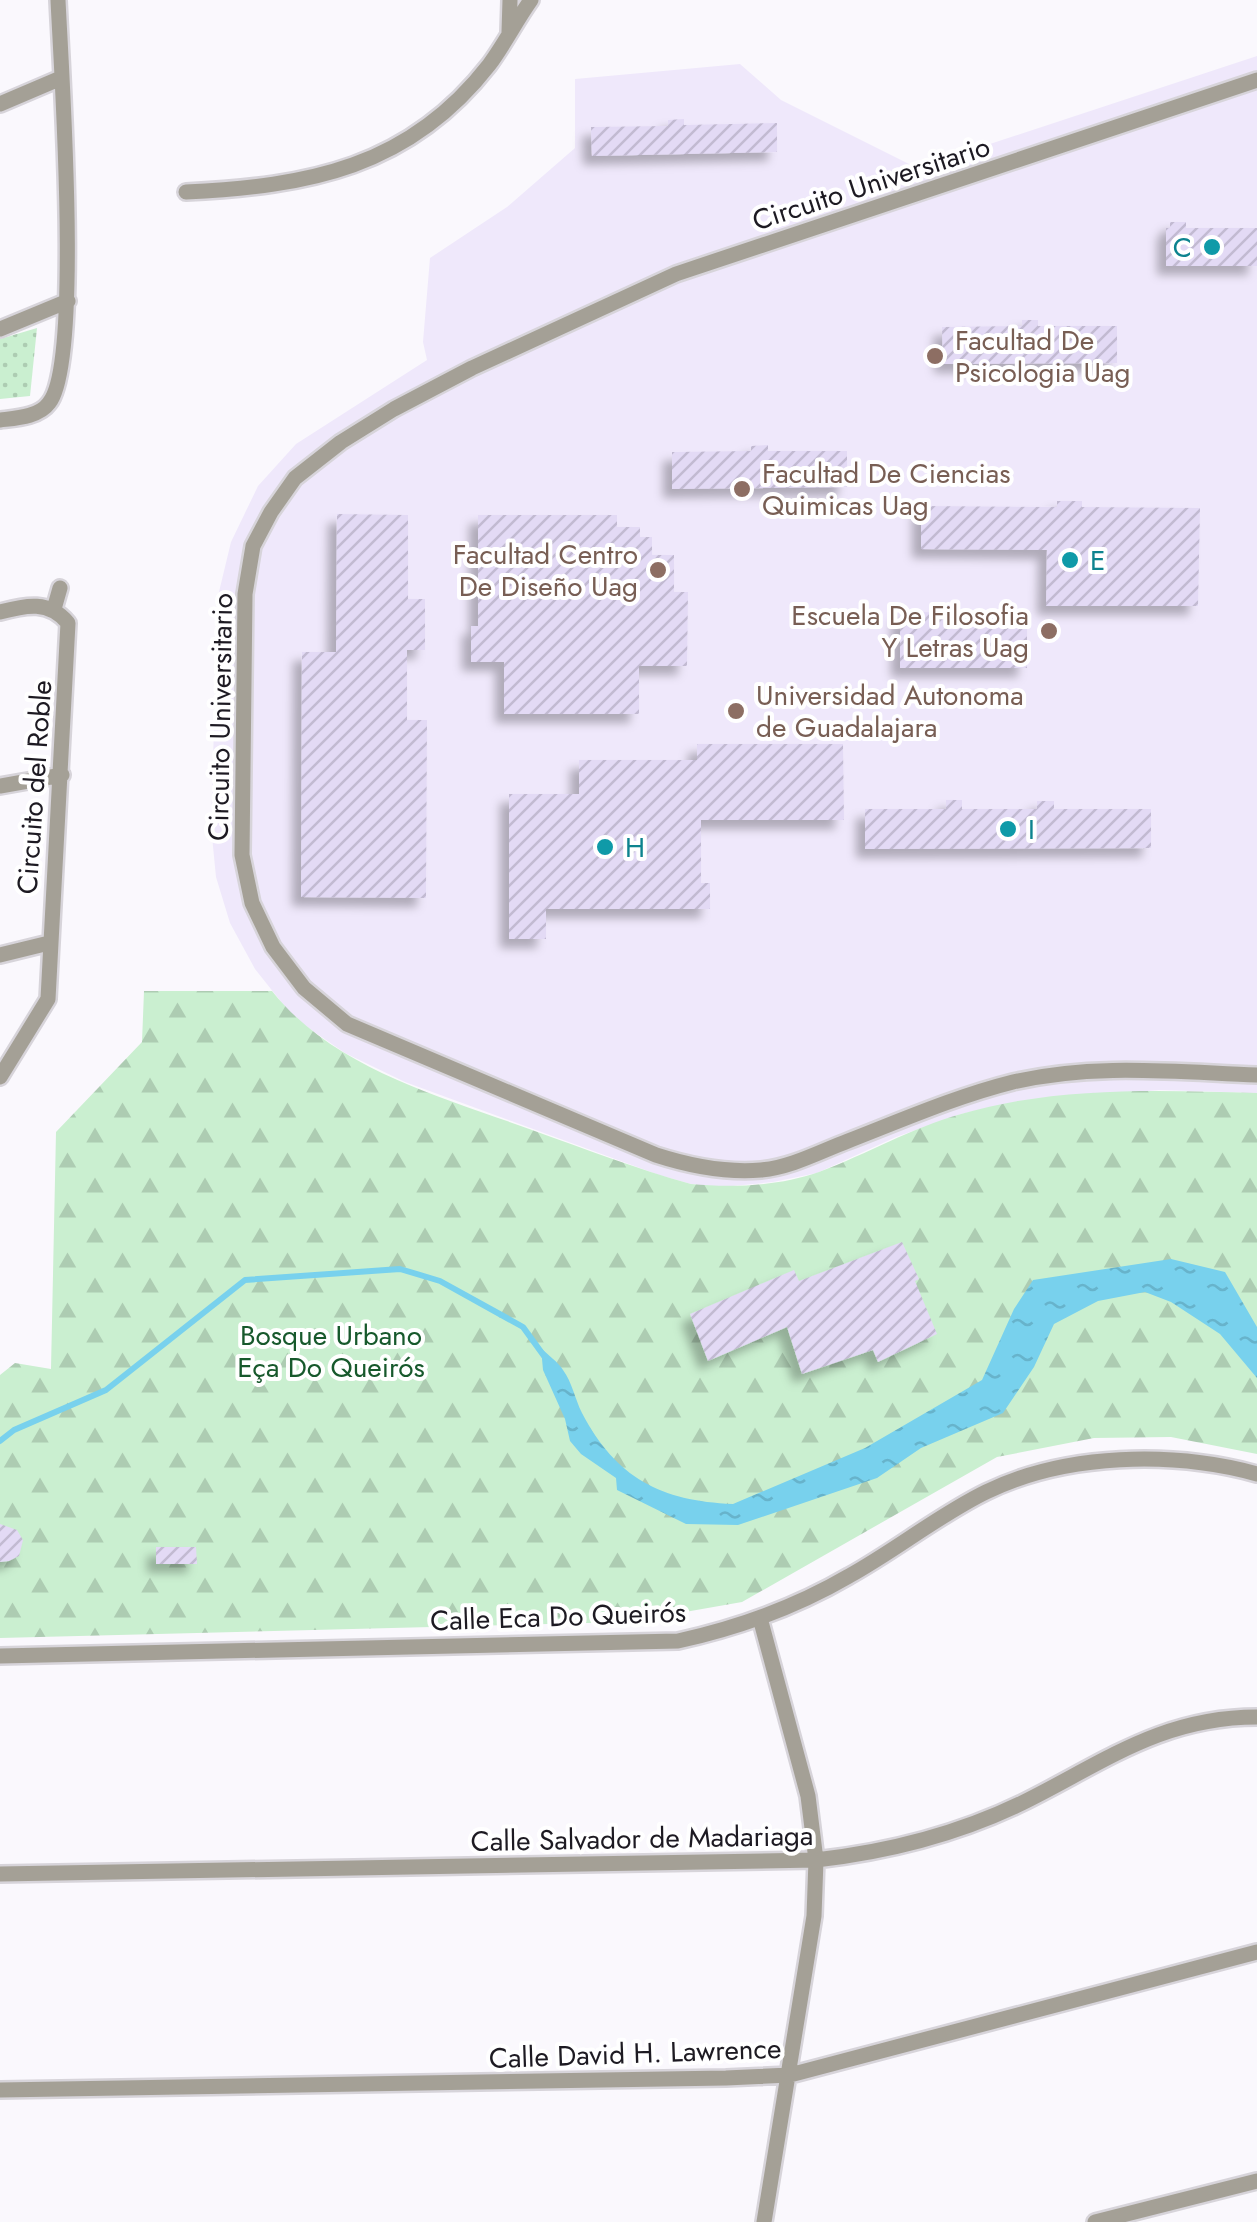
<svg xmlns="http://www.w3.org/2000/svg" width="1257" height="2222" viewBox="0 0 1257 2222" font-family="Jost,sans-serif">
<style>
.built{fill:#efe8fb}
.forest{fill:url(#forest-firs)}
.garden{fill:url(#garden-dots)}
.water{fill:url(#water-ripples)}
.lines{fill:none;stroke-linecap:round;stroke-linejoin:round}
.stream{stroke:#78d1ed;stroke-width:6}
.building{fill:url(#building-hatch);filter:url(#shadow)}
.street-casing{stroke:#d7d4da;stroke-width:20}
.street{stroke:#a4a096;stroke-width:15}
.culture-dot{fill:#0f9aa8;stroke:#fff;stroke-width:4}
.education-dot{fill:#8d6e63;stroke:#fff;stroke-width:4}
.labels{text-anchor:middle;stroke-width:8;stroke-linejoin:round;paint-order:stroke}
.street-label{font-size:28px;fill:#1d1a22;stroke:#fff}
.culture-label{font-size:28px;fill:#0d838f;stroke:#fff;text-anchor:start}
.education-label{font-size:28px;fill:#785e54;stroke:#fff;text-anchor:start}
.park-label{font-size:28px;fill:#17592c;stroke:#fff}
</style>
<defs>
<pattern id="forest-firs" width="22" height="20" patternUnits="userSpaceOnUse" patternTransform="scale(2.5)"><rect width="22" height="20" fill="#caefd0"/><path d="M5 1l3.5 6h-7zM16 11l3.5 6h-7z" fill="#adccb2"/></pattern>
<pattern id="garden-dots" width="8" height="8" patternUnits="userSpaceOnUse" patternTransform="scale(2.5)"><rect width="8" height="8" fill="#caefd0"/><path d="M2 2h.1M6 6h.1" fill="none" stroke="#adccb2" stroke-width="1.8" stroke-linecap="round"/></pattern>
<pattern id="water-ripples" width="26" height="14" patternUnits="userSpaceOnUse" patternTransform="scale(2.5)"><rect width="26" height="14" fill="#78d1ed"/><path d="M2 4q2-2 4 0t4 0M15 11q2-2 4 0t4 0" fill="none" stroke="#67b3cb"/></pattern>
<pattern id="building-hatch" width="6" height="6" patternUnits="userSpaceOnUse" patternTransform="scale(2.5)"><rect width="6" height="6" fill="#e3daf5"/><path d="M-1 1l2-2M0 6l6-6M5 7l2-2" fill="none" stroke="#c2bad2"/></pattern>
<filter id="shadow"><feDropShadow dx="-9" dy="9" stdDeviation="5" flood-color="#0004"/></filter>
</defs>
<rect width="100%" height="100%" fill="#faf8fd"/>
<path class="built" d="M 1257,56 L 1257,1093 L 1159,1090 L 1015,1102 L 961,1114 L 896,1137 L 817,1173 L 773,1182 L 722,1187 L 691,1184 L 659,1175 L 405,1082 L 345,1053 L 294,1018 L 255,969 L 230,923 L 216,877 L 211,826 L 218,596 L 231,542 L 258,486 L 296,444 L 427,360 L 423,342 L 430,258 L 507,207 L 575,148 L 575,79 L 740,64 L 781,100 L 917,168 Z"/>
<path class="forest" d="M 144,991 L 272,991 C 334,1069 442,1097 532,1130 C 585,1149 637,1169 691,1184 C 733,1188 779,1186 819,1172 C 867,1154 911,1128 961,1114 C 1057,1086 1158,1090 1257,1093 L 1257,1454 L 1171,1437 L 1094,1438 L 997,1457 L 742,1602 L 628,1622 L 0,1638 L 0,1375 L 15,1363 L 51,1369 L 56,1132 L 142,1042 Z"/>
<path class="garden" d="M 37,328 L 30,396 L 0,399 L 0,339 Z"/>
<path class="water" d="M 1171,1259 L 1225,1272 L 1257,1327 L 1257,1378 L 1220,1334 L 1171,1302 L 1145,1292 L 1098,1301 L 1054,1324 L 1034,1367 L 1003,1413 L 921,1448 L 877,1478 L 738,1525 L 686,1524 L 617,1490 L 616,1478 L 581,1454 L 570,1441 L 565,1419 L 543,1370 L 541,1348 C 548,1355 558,1362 563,1370 C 572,1382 575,1399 582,1413 C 616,1478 661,1501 733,1504 L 865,1448 L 982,1380 L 1014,1309 L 1033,1280 Z"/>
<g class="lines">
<path class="stream" d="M 0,1441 L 14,1430 L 106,1390 L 245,1280 L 400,1269 L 440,1281 L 523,1327 L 544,1356"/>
</g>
<path class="building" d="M 684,119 L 684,125 L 777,123 L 777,152 L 592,156 L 591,127 L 668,126 L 668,120 Z
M 1170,222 L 1186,222 L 1186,228 L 1257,228 L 1257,266 L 1166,266 L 1166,228 L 1170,228 Z
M 1022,320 L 1038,320 L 1038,326 L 1117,326 L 1117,363 L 943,364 L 942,327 L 1022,326 Z
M 768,445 L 768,451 L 847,451 L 847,487 L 672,489 L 672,452 L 751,451 L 751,446 Z
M 1057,501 L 1082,501 L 1082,507 L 1200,508 L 1198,606 L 1046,606 L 1047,550 L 921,549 L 921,506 L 1057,507 Z
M 337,514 L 408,515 L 408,599 L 425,599 L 425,650 L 407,650 L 407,720 L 427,720 L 426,898 L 301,897 L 302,652 L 336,652 Z
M 478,515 L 617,515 L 617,527 L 640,527 L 640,537 L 652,537 L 652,555 L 674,555 L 674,592 L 688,592 L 687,666 L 639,666 L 639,714 L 504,714 L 504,662 L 471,662 L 471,626 L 478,626 Z
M 900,612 L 1027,613 L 1027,668 L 900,668 Z
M 697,744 L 843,744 L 844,820 L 701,820 L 701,883 L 710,883 L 710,909 L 546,909 L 546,939 L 509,939 L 509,794 L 579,794 L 579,760 L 697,760 Z
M 946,800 L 962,800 L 962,809 L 1037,809 L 1037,801 L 1054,801 L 1054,809 L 1151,809 L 1151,848 L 865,849 L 865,809 L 946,809 Z
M 902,1242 L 919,1279 L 915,1281 L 937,1334 L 878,1362 L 873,1350 L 802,1374 L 787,1327 L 708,1361 L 690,1314 L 794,1270 L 799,1281 Z
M 0,1524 L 17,1530 L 23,1540 L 19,1556 L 9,1561 L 0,1562 Z
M 156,1547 L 196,1547 L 197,1564 L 156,1564 Z"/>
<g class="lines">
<defs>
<path id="street" d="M 509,32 L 510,0
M 1257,80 L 676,274 L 472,368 L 394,409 L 341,442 L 295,478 L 271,512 L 253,546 L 245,594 L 242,855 L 252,903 L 273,947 L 304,988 L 347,1024 L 656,1155 C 690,1166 725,1173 761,1170 C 792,1167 819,1152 848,1141 C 902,1120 957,1096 1013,1082 C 1094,1063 1175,1072 1257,1075
M 0,104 L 61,78
M 186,192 C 308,186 409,168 489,65 C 504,45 516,21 531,0
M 0,329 L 68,301
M 0,420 C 16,418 39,417 49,403 C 82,363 61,67 58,0
M 54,609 L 60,588
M 0,612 C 26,605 49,600 68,623 L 48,999 L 0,1077
M 0,786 L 62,775
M 0,955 L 49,943
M 760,1618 L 808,1796 L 816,1860 L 814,1916 L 764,2222
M 0,1656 L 678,1641 C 737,1628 796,1607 849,1576 C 896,1550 939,1515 986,1492 C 1066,1453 1173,1451 1257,1474
M 0,1874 L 816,1860 C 887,1852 958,1834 1022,1803 C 1103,1763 1161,1717 1257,1717
M 0,2090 L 726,2078 L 790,2075 L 1257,1952
M 1095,2222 L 1257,2181"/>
</defs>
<use href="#street" class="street-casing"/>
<use href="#street" class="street"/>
</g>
<g class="culture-dot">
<circle cx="1212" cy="247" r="10"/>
<circle cx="1070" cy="560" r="10"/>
<circle cx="1008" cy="829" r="10"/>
<circle cx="605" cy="847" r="10"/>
</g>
<g class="education-dot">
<circle cx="935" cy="356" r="10"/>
<circle cx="742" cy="489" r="10"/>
<circle cx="658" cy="570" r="10"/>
<circle cx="1049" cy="631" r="10"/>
<circle cx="736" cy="711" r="10"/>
</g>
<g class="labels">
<g class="street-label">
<text transform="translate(871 183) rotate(-18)" y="10">Circuito Universitario</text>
<text transform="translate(220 717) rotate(-89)" y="10">Circuito Universitario</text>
<text transform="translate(34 787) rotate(-86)" y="10">Circuito del Roble</text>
<text transform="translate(558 1616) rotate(-2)" y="10">Calle Eca Do Queirós</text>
<text transform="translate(642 1838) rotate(-1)" y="10">Calle Salvador de Madariaga</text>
<text transform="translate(635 2053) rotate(-2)" y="10">Calle David H. Lawrence</text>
</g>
<g class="culture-label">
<text x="1192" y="257" text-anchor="end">C</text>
<text x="1090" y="570">E</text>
<text x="1028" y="839">I</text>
<text x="625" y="857">H</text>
</g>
<g class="education-label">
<text x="955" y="350">Facultad De<tspan x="955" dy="32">Psicologia Uag</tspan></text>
<text x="762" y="483">Facultad De Ciencias<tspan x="762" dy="32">Quimicas Uag</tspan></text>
<text x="638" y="564" text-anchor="end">Facultad Centro<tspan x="638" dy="32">De Diseño Uag</tspan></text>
<text x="1029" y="625" text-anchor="end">Escuela De Filosofia<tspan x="1029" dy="32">Y Letras Uag</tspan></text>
<text x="756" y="705">Universidad Autonoma<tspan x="756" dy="32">de Guadalajara</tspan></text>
</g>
<g class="park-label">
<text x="331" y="1345">Bosque Urbano<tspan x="331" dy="32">Eça Do Queirós</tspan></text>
</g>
</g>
</svg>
